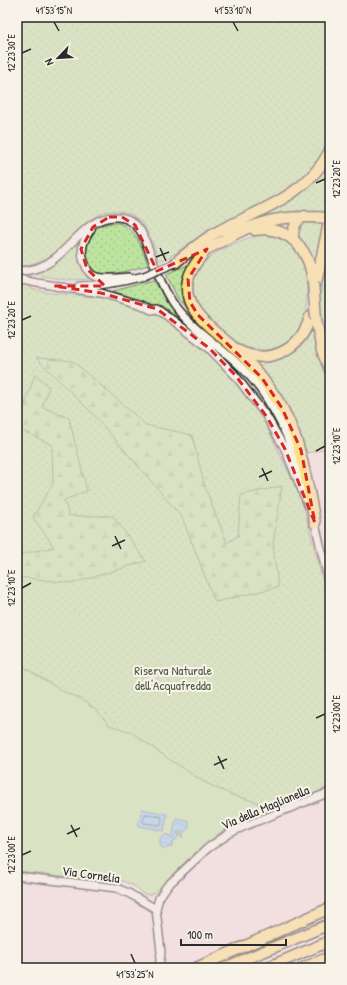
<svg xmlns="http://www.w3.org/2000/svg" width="347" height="985" viewBox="0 0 347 985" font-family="'Patrick Hand',sans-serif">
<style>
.green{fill:url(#green-dots);stroke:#748865}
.forest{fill:url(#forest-firs);stroke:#748865}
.pitch{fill:#bde49f;stroke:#748865}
.water{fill:url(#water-waves);stroke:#6989a1}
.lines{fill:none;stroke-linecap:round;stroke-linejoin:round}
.shore{stroke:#546a7a;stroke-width:1}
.minor-casing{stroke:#2b2b2b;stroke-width:10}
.highway-casing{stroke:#2b2b2b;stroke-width:13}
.minor{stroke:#f7f3e8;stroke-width:7}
.highway{stroke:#fddf80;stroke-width:10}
.minor-bridge-casing{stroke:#2b2b2b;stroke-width:10;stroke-linecap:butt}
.highway-bridge-casing{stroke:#2b2b2b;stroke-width:13;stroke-linecap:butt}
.minor-bridge{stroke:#f7f3e8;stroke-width:7}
.highway-bridge{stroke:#fddf80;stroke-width:10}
.marked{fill:none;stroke:#d62828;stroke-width:3;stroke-dasharray:8 5;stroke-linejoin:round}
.ticks{fill:none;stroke:#2b2b2b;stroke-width:1.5}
.labels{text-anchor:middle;stroke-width:4;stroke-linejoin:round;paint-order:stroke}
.park-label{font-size:13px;fill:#505948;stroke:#f7f3e8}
.street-label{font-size:13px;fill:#2b2b2b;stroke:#f7f3e8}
.neatline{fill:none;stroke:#2b2b2b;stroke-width:1.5}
.ticks-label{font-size:10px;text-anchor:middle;fill:#2b2b2b}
</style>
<defs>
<pattern id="green-dots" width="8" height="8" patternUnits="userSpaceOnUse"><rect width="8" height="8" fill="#bde49f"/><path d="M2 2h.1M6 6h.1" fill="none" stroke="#a3c489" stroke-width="1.8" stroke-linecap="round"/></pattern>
<pattern id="forest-firs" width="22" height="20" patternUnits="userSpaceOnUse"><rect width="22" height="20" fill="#bde49f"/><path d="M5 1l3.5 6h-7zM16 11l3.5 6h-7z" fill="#a3c489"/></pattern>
<pattern id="water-waves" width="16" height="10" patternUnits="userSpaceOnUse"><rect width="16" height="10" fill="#92c8f0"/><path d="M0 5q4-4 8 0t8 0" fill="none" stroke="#7eacce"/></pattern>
</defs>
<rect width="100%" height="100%" fill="#f2e0e1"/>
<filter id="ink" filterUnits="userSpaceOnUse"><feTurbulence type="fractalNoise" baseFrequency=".025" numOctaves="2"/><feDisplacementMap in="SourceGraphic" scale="8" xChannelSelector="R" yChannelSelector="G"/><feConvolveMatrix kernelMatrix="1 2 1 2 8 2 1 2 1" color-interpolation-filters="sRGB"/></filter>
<g filter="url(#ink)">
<path class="green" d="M 17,17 L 330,17 L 330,142 C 310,195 247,207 204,234 C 189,243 175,256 159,261 C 152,241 145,213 119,211 C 109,210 102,212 93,218 L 56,252 L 46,259 L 28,265 L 30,276 L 31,289 L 51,293 L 109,298 L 147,309 L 166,319 L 180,329 L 228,372 L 255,407 L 263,419 L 302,500 L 330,610 L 330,786 L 314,794 L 240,821 C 208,837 184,865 158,890 L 117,854 L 17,820 Z
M 330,161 L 330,206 L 329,212 L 297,211 L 277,214 L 239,227 L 238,225 L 294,199 C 308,189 321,176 330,161 Z
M 293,222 L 289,232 L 275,226 L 275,224 Z
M 301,222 L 324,225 L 315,267 L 298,237 L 297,228 Z
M 118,223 C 137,228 142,249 148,265 C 135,269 113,276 99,273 C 82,269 84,240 95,230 C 101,224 110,223 118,223 Z
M 263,235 C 273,236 283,238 291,245 C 303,257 307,273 307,289 C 307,315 303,339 275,348 C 267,351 257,350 248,348 C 235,343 225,332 214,323 C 199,310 187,294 197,273 C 200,268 203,262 208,259 C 215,253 223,249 231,245 C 242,240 251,236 263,235 Z
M 76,243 L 79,244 C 78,258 80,271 92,279 L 66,280 L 32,274 C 50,267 63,257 76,243 Z
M 326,260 L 326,289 L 330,322 L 330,362 L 323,338 L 319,302 Z
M 190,264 L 190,312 L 178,299 L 166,274 Z
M 154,280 L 167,303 L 182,321 L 162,306 L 151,304 L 113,291 Z
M 314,326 L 326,370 L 330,376 L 330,448 L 307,453 C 296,420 276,384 252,360 C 283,359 300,357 314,326 Z"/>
<path class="forest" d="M 36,358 L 73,361 L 146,425 L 192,435 L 205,487 L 227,543 L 238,536 L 241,495 L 282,486 L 273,544 L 278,587 L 215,602 L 182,517 L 94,415 Z
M 35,374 L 49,387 L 42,407 L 69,418 L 87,491 L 64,500 L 69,516 L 113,516 L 146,561 L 73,583 L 17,577 L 17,555 L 54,547 L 33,517 L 53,484 L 52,445 L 17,428 Z"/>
<path class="pitch" d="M 17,663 L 66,693 L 79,698 L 97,711 L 109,725 L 131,732 L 160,753 L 204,782 L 232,795 L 257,802 L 261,813 L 227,827 L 187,860 L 154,893 L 150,895 L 143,894 L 136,887 L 123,881 L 106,882 L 82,878 L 17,871 Z"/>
<path class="water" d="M 142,809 L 167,814 L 164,831 L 138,826 Z
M 176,818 L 187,820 C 190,824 190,829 185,832 L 177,832 L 177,834 L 183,834 L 184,837 L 182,837 L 180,835 L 176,840 L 174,840 L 171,847 L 164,849 L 160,846 L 160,839 C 162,835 165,834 170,835 L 170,837 L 172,838 Z"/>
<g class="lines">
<path class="shore" d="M 146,814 L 162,817 L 161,825 L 144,823 L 143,821 Z"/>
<defs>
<path id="minor" d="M 91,229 C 82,241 79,253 86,266 C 87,270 90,274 94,276 C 104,280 117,278 128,277
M 17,271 C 30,271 44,267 54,259 C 73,245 90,215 117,217 C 127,217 134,222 140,230 C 145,238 148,249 152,258 C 157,273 163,288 172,302 C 187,325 217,344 238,364 C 270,394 290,437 302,479
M 17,279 L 37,283 L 57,286
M 54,286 L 101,293 L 142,305 L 151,310 L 157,309 L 174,321 L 209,348 L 235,375 L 267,417 L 285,449 L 308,505
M 79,286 C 102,286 122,282 144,276
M 314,519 L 330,587
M 17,876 L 117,888 L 130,894 L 156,909
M 159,968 L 161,952 L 156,909 L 159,898 L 167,886 L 208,848 L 230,833 L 245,826 L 330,792"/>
<path id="highway" d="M 255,230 C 289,225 310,250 313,282
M 293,238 C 293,228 295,220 305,216
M 207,249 C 194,264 182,280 189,300 C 196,320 219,334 234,348 C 244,357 253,367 261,377 C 299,422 304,467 315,523
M 201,252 C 214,246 225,239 237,233 C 269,217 295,215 330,218
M 175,263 C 188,252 201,241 217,232 C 258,210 308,196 330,150
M 316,283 L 330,218
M 316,319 L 322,351 L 330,370
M 239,351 C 270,366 301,349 310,317
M 196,968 L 330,908
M 224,968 L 330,924
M 266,968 L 330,941
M 303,968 L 330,957"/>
</defs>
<use href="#minor" class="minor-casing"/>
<use href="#highway" class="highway-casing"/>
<use href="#minor" class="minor"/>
<use href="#highway" class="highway"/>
<defs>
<path id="minor-bridge" d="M 144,276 L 175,263"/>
<path id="highway-bridge" d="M 313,282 L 316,319"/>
</defs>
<use href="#minor-bridge" class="minor-bridge-casing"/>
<use href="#highway-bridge" class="highway-bridge-casing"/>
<use href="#minor-bridge" class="minor-bridge"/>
<use href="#highway-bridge" class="highway-bridge"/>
</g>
</g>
<path d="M0 0H347V985H0ZM 109,217 L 122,217 L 135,225 L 157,271 L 207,249 L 188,279 L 190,302 L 198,315 L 262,378 L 282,408 L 301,450 L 315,523 L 285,449 L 267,417 L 235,375 L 209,348 L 157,309 L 101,293 L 54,286 L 105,286 L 87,269 L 81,249 L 93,227 Z" fill="#f2e0e1" fill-opacity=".55" fill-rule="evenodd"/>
<path class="marked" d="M 109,217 L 122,217 L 135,225 L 157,271 L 207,249 L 188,279 L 190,302 L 198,315 L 262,378 L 282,408 L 301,450 L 315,523 L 285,449 L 267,417 L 235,375 L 209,348 L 157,309 L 101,293 L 54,286 L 105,286 L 87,269 L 81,249 L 93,227 Z"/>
<path class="ticks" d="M 54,22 L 59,31M 233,22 L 238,31M 22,53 L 31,49M 316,183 L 325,179M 160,248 L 166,261M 156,257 L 169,252M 22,320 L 31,316M 316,451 L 325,446M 262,468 L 268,481M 259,477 L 272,471M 115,536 L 121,549M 112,546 L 125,540M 22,588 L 31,583M 316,718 L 325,714M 218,756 L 224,769M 214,765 L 227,759M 71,825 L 77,837M 67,834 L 80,828M 22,855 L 31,851M 131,954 L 135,963"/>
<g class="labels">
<g class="park-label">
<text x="173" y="675">Riserva Naturale<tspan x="173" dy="15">dell'Acquafredda</tspan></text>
</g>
<g class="street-label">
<text transform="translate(265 807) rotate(-23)" y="5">Via della Maglianella</text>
<text transform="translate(91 874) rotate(8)" y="5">Via Cornelia</text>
</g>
</g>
<rect width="347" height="985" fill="none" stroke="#f7f3e8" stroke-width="44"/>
<g transform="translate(58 58) rotate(245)" stroke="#f7f3e8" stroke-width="3" paint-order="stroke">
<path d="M0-3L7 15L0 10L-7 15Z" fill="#2b2b2b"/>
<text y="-6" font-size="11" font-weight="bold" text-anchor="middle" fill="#2b2b2b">N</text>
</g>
<path d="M181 939v6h105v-6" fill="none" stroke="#2b2b2b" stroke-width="2"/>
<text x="187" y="939" font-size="12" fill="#2b2b2b" stroke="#f7f3e8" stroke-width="3" paint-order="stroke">100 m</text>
<rect x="22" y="22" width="303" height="941" class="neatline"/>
<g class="ticks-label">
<text x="54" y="14">41°53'15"N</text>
<text x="233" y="14">41°53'10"N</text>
<text transform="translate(11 53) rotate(-90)" y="4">12°23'30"E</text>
<text transform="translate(336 179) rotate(-90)" y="4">12°23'20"E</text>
<text transform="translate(11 320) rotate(-90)" y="4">12°23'20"E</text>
<text transform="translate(336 446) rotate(-90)" y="4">12°23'10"E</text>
<text transform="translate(11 588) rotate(-90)" y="4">12°23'10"E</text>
<text transform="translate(336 714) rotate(-90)" y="4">12°23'00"E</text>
<text transform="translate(11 855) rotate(-90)" y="4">12°23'00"E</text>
<text x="135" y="978">41°53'25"N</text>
</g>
</svg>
